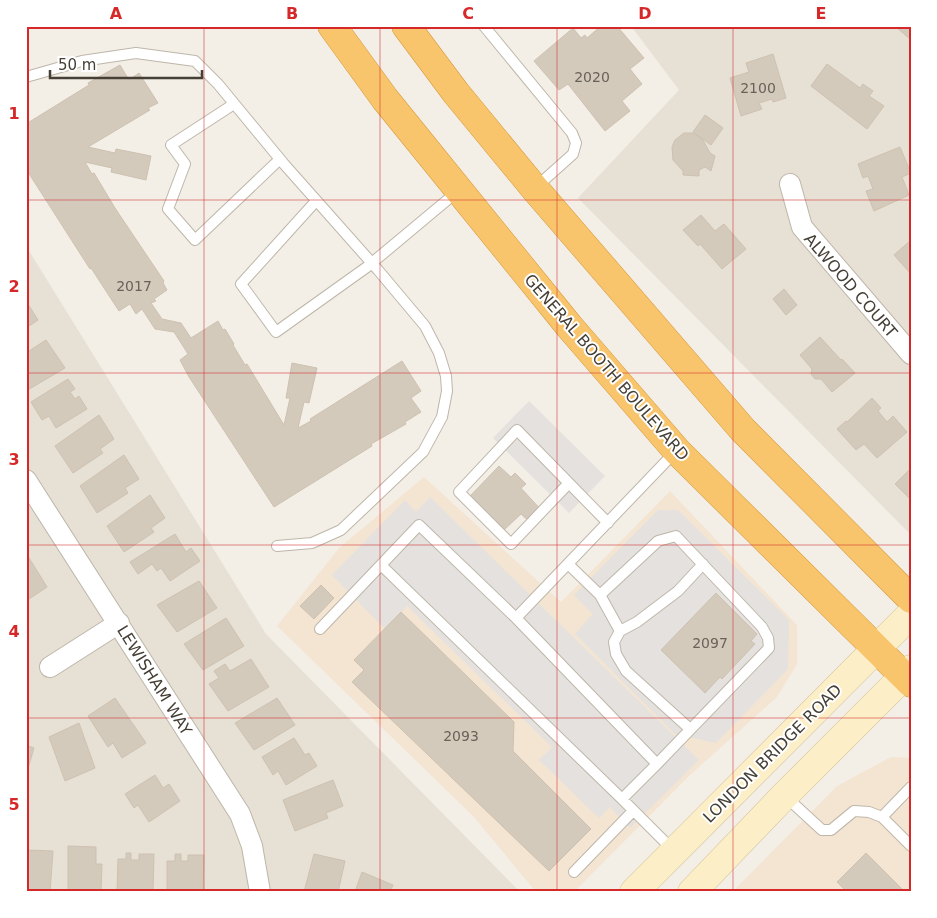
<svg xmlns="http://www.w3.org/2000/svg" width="937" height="918" viewBox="0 0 937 918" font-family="'DejaVu Sans',sans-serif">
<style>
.residential{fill:#e6e0d5}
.commercial{fill:#f4e5d2}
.parking{fill:#e4e1de}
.building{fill:#d4cabc;stroke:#cec1b0}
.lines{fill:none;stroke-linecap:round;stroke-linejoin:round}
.lane-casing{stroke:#beb6a9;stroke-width:12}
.street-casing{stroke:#beb6a9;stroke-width:22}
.secondary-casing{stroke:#d1c098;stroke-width:29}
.highway-casing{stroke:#d7993c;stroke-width:29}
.lane{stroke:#fff;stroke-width:10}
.street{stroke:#fff;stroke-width:20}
.secondary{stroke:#fceec7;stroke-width:28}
.highway{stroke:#f8c56c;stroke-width:28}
.grid{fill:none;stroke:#d62828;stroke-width:1;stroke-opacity:0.55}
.labels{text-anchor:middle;stroke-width:4;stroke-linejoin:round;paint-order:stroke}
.number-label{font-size:14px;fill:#696258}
.street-label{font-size:16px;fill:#453f36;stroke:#fff}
.neatline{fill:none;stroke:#d62828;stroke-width:2}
.grid-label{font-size:16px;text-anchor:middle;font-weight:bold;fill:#d62828}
</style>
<rect width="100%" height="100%" fill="#f3efe7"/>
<path class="residential" d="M 631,26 L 911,26 L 911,535 L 578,198 L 679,90 Z
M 26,246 L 266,634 L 520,892 L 26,892 Z"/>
<path class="commercial" d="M 424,477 L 561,602 L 670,491 L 797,625 L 797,664 L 777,697 L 689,776 L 574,892 L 536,892 L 474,817 L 277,626 L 339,548 Z
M 891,757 L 911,758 L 911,892 L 732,892 L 837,786 Z"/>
<path class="parking" d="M 529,401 L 605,476 L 569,513 L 493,438 Z
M 430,497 L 699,760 L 630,828 L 610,807 L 599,818 L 539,760 L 552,747 L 407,606 L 385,629 L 332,575 L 405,500 L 416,512 Z
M 658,510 L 678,510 L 789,620 L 788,669 L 716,743 L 675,734 L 575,634 L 593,614 L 574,595 Z"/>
<path class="building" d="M 601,26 L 617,26 L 644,58 L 630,69 L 642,84 L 622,101 L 630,111 L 605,131 L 568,84 L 559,90 L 534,61 L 573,28 L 581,38 L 585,35 L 587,38 Z
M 895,26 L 911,26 L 911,40 Z
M 773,54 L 786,98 L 773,102 L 772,99 L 759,103 L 762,109 L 741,116 L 730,78 L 749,72 L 746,63 Z
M 827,64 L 860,88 L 863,84 L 873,91 L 869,96 L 884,106 L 867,129 L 811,86 Z
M 120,65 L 129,80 L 139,73 L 158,103 L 148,108 L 150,110 L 88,147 L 115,153 L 116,149 L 151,156 L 146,180 L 111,172 L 112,168 L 85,162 L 92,174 L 94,173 L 115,208 L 164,281 L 163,283 L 167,290 L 154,299 L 156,301 L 151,303 L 162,319 L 181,323 L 191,338 L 218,321 L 223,330 L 225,329 L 234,344 L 233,345 L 245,365 L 247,364 L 284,425 L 290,398 L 286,398 L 292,363 L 317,368 L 309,403 L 304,402 L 298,428 L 311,421 L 310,419 L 402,361 L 421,391 L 411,398 L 421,412 L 405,422 L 406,424 L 371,444 L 372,446 L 274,507 L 189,377 L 180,360 L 188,354 L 174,332 L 155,329 L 142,309 L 136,314 L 130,304 L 119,311 L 91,268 L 90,269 L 26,169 L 26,124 L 89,85 L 88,83 Z
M 705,115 L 723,128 L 711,145 L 693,132 Z
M 684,133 L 693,133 L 703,140 L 710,153 L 715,156 L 711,171 L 705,167 L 699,170 L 699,176 L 683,175 L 683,171 L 673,160 L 672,147 L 675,140 Z
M 900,147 L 911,173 L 902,177 L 909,195 L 874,211 L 866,191 L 873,189 L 868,176 L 863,178 L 858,164 Z
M 701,215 L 715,231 L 724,224 L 746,249 L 722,269 L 700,244 L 698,246 L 683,230 Z
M 911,240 L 911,274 L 894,255 Z
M 784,289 L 797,305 L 786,315 L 773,299 Z
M 26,301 L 38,320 L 26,328 Z
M 820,337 L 841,360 L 842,359 L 855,373 L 832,392 L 821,379 L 815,379 L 811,374 L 812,369 L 800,355 Z
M 46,340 L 65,368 L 26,391 L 26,353 Z
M 68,379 L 75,389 L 70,392 L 75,399 L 79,396 L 87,409 L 56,428 L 49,416 L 42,420 L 31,402 Z
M 872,398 L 881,408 L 878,411 L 887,422 L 893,416 L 907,432 L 877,458 L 864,444 L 856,450 L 837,429 L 846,421 L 847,422 Z
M 99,415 L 114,439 L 100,449 L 103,453 L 73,473 L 55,446 Z
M 124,455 L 139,479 L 125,488 L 128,493 L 97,513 L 80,486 Z
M 499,466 L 511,477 L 515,473 L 526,484 L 521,488 L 543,512 L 532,524 L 521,514 L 504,530 L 470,496 Z
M 911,468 L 911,500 L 895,484 Z
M 150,495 L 165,518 L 151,528 L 154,532 L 124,552 L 107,526 Z
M 175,534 L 186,552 L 191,548 L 200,561 L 170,581 L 161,568 L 157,571 L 152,564 L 138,574 L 130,562 Z
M 26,553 L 47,587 L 26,601 Z
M 199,581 L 217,608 L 177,632 L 157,605 Z
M 321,585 L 334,598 L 314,619 L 300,606 Z
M 716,593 L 757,634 L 751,641 L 755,644 L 722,679 L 720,677 L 705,693 L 661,650 Z
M 401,612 L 514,722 L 513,751 L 591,829 L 549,871 L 352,682 L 364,670 L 354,660 Z
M 226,618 L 244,646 L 203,670 L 184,644 Z
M 251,659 L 269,687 L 228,711 L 209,684 L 219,678 L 214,671 L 225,664 L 230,671 Z
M 115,698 L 146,743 L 122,758 L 113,743 L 108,747 L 88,716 Z
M 277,698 L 295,725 L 254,750 L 235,723 Z
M 79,723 L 95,768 L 65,781 L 49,737 Z
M 294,738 L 305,755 L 309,753 L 317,766 L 286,785 L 278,771 L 273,775 L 262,757 Z
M 26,745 L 34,748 L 26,775 Z
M 155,775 L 163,788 L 169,784 L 180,801 L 149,822 L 138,805 L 134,808 L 125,794 Z
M 333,780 L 343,806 L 326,813 L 328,818 L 295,831 L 283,800 Z
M 68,846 L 96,847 L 96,864 L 102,864 L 101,892 L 68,892 Z
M 26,850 L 53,851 L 50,892 L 26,892 Z
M 126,853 L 131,853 L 131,860 L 139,860 L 139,854 L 154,854 L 153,891 L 117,892 L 118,859 L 126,859 Z
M 866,853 L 905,892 L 847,892 L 837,882 Z
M 175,854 L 181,854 L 181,861 L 188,861 L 188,855 L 204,855 L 203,892 L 167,892 L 167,861 L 175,861 Z
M 314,854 L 345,861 L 338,892 L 304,892 Z
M 362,872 L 393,885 L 390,892 L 355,892 Z"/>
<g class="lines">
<defs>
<path id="lane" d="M 484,26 L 572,133 L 576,143 L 573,154 L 535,188
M 26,77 L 82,61 L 136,53 L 195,61 L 218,84 L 284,164 L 378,270 L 425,326 L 439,353 L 446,376 L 447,391 L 442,417 L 423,452 L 341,530 L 312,543 L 277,546
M 234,104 L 171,145 L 185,164 L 168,209 L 195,240 L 280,159
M 316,201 L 241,284 L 276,332 L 367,267 L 458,191
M 569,483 L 511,544 L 459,492 L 517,430 L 608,523
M 568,564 L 600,595 L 620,631
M 381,565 L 622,799
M 600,595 L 658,541 L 676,536 L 762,627 L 768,638 L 769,648 L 657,764
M 320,629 L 419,525 L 516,618
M 690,729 L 626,671 L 616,654 L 614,642 L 620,631 L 637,622 L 678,591 L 703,564
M 785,796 L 822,830 L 831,830 L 854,811 L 869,812 L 882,817 L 911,846
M 882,817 L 911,787
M 674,851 L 622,799 L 657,764 L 516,618 L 676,451
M 574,872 L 633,811"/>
<path id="street" d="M 790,184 L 802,227 L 911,354
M 26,480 L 240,814 L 252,846 L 260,892
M 50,667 L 119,623"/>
<path id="secondary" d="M 634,892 L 911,614
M 692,892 L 784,796 L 911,669"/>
<path id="highway" d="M 332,26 L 385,99 L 569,326 L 677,451 L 911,683
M 406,26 L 456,93 L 535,189 L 743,430 L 911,599"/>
</defs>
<use href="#lane" class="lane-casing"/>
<use href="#street" class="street-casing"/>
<use href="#secondary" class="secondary-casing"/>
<use href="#highway" class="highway-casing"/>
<use href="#lane" class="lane"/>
<use href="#street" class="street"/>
<use href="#secondary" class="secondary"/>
<use href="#highway" class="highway"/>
</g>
<path class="grid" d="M 204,26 L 204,892M 380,26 L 380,892M 557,26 L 557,892M 733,26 L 733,892M 26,200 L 911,200M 26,373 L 911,373M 26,545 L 911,545M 26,718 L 911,718"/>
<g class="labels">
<g class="number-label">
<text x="592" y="82">2020</text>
<text x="758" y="93">2100</text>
<text x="134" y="291">2017</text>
<text x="710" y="648">2097</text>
<text x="461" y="741">2093</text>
</g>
<g class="street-label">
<text transform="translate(851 285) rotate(49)" y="6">ALWOOD COURT</text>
<text transform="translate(607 367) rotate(49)" y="6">GENERAL BOOTH BOULEVARD</text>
<text transform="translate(155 680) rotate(58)" y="6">LEWISHAM WAY</text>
<text transform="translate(772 753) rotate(-45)" y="6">LONDON BRIDGE ROAD</text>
</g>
</g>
<rect width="937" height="918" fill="none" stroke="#ffffff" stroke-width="55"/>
<path d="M50 70v8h152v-8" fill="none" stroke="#453f36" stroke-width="2.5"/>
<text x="58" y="70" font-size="15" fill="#453f36" stroke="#ffffff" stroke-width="4" paint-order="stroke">50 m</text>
<rect x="28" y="28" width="882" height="862" class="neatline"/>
<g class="grid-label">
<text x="116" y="19">A</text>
<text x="292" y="19">B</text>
<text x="468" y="19">C</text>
<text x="645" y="19">D</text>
<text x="821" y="19">E</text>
<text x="14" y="119">1</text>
<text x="14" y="292">2</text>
<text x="14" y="465">3</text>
<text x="14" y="637">4</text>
<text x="14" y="810">5</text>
</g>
</svg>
